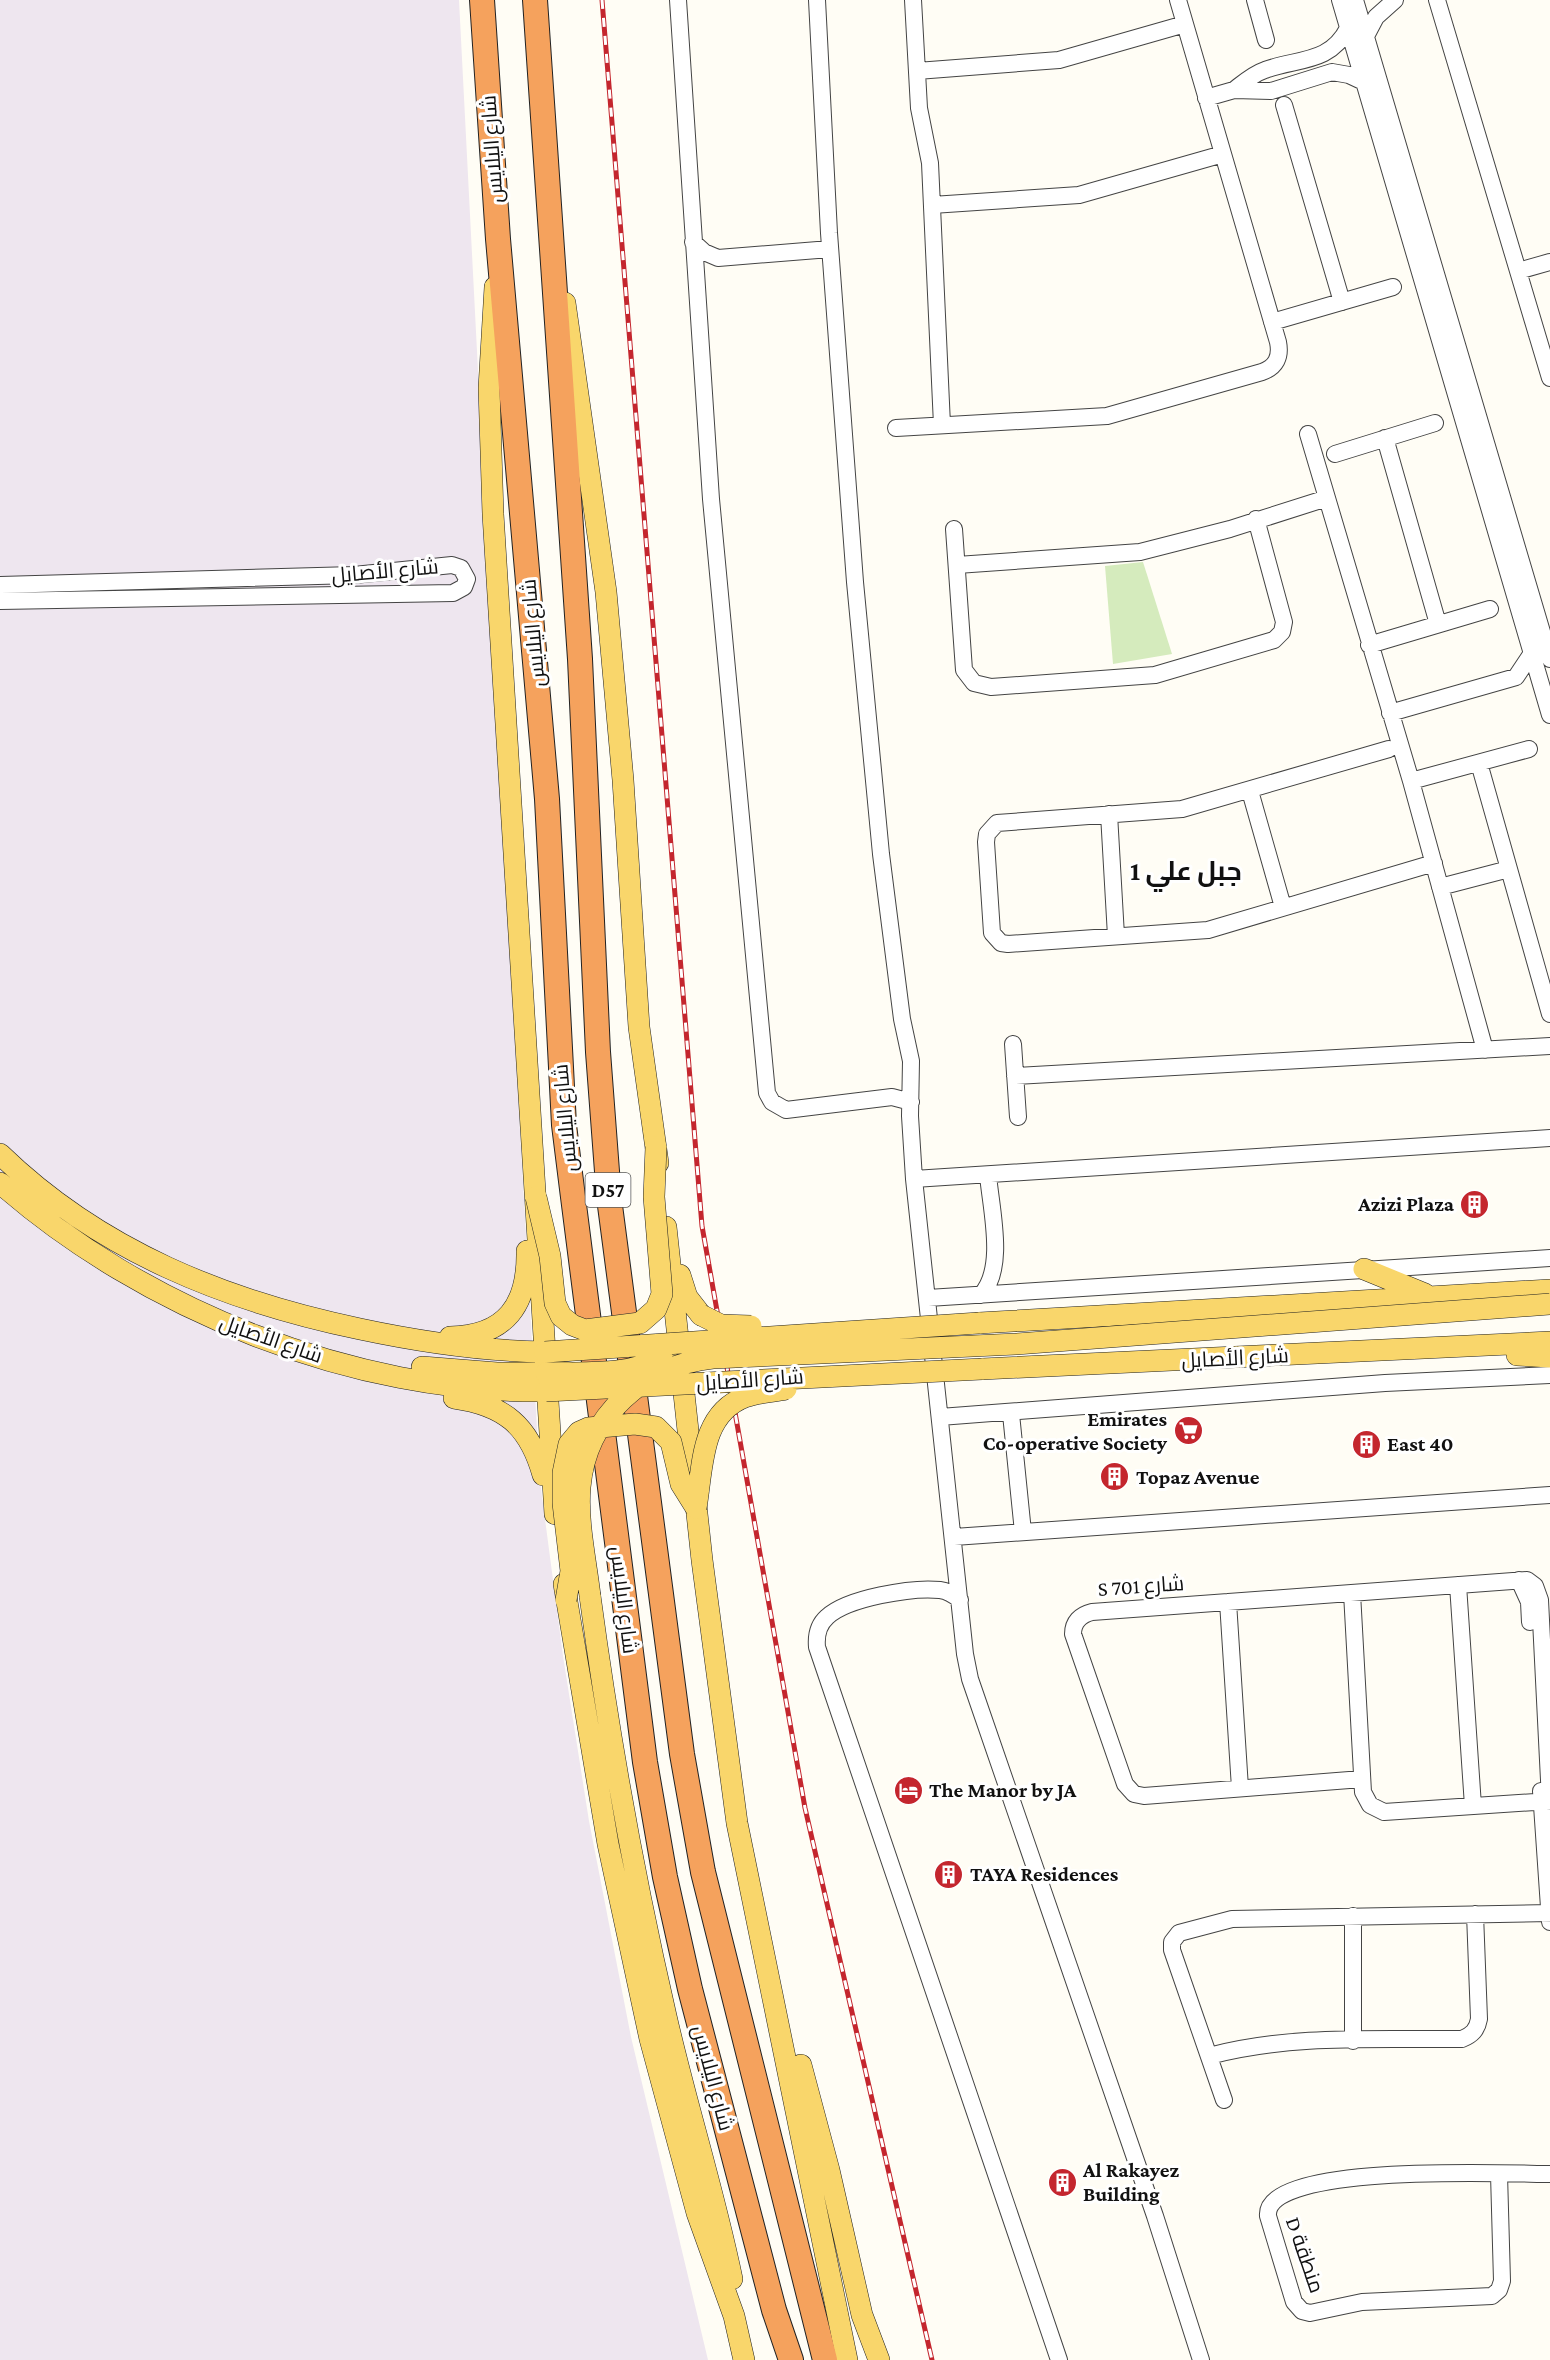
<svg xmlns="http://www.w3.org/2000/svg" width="1550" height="2360" viewBox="0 0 1550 2360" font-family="'Crimson Pro',Cairo,serif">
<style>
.industrial{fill:#eee6ef}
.green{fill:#d5ebbd}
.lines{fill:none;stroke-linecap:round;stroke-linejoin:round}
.minor-casing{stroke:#444;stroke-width:18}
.major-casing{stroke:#222;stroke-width:22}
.highway-casing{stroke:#222;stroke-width:26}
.minor{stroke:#fff;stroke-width:16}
.major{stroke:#f9d66b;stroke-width:21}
.highway{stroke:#f5a25d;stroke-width:24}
.rail-casing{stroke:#c4262e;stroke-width:5}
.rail{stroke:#fff;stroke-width:3;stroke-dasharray:9;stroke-linecap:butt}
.major-bridge-casing{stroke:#222;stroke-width:22;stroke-linecap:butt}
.major-bridge{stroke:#f9d66b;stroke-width:21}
.labels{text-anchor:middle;stroke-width:6;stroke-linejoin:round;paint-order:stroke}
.shield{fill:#fff;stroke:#585858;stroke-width:1.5}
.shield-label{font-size:20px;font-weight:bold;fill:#111}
.street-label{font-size:21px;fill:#111;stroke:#fff}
.poi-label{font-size:21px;font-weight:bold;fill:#111;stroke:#fff;text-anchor:start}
.district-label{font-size:27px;font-weight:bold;fill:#111;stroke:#fff}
</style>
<rect width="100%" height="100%" fill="#fffdf5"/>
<path class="industrial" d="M 0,0 L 459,0 L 490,605 L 540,1481 L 563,1656 L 589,1821 L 631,2037 L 708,2360 L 0,2360 Z"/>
<path class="green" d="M 1143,562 L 1172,654 L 1113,664 L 1105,566 Z"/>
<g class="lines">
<defs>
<path id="minor" d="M 678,0 L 711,499 L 767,1093 L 772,1102 L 786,1110 L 892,1097 L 911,1102
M 817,0 L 829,233 L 855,582 L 881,854 L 902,1019 L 911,1061 L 910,1116 L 914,1179 L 965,1654 L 970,1679 L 1155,2216 L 1201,2360
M 913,0 L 919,108 L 930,163 L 942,425
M 1255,0 L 1266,40
M 1340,0 L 1550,715
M 1355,0 L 1550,659
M 1437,0 L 1550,378
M 1366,36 L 1376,17 L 1395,0
M 917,71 L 1059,60 L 1185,24
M 1234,90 C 1243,83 1253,74 1265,70 C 1297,58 1330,64 1348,28
M 1206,98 L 1234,90 L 1271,91 L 1332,72 L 1349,75 L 1364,82
M 1284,105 L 1342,302
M 932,205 L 1079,195 L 1223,154
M 693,242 L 704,252 L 718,258 L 830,249
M 1518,271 L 1550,262
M 1272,322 L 1393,287
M 896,428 L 1107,416 L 1262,372 C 1276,367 1281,357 1278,342 L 1178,0
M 1308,434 L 1411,781 L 1485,1050
M 1385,438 L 1438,624
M 1335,454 L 1435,423
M 954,529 L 964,670 L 974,683 L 991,687 L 1155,675 L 1274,640 L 1282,632 L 1284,622 L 1256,519
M 957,565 L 1140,552 L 1230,529 L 1327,498
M 0,585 L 354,575 L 452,565 L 461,568 L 467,579 L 464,587 L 453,593 L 0,601
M 1369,645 L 1490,609
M 1390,713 L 1516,677 L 1532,653
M 1389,749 L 1182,809 L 997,823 L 987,834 L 986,842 L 992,933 L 1001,943 L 1008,944 L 1208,930 L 1434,863
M 1479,763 L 1550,1014
M 1411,781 L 1529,749
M 1250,791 L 1283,907
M 1109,814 L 1116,936
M 1440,887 L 1509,869
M 1013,1044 L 1018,1117
M 1015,1076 L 1550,1046
M 914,1179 L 1550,1138
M 981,1295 C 1006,1268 991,1210 988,1175
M 928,1298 L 1550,1258
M 1011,1414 L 1023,1532
M 940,1417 L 1385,1383 L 1550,1375
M 954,1537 L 1550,1495
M 1519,1580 L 1529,1602 L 1530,1622
M 1458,1585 L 1473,1806
M 1352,1593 L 1363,1792 L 1370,1805 L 1384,1812 L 1550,1801
M 960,1600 C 954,1595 948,1591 940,1590 C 912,1587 847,1598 827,1617 C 818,1625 816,1636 817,1647 L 1059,2360
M 1228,1602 L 1240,1788
M 1362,1779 L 1144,1796 L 1134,1794 L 1125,1784 L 1073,1634 C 1073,1622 1080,1615 1092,1612 L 1527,1580 L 1535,1586 L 1540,1600 L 1550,1800
M 1541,1791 L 1550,1922
M 1353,1916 L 1353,2041
M 1209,2056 C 1291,2034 1378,2040 1462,2039 C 1472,2035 1477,2030 1479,2019 L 1475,1914
M 1224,2100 L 1172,1950 L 1172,1942 L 1179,1933 L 1232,1919 L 1550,1913
M 1499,2174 L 1502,2281 L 1499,2290 L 1492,2296 L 1362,2302 L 1310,2313 L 1302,2311 L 1294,2302 L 1268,2216 C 1263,2162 1511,2174 1550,2174"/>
<path id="major" d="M 495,287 L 489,388 L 493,514 L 555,1514
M 565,303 L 606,592 L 623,780 L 639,1027 L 658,1163
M 0,1154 C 100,1251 226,1301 360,1329 C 421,1342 482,1351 545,1352
M 0,1183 C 143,1309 354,1394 546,1391
M 666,1227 L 702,1560 L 737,1823 L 847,2360
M 1364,1269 L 1425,1294
M 680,1275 L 687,1297 L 701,1315
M 979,1323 L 1550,1290
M 450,1337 C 506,1336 528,1305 527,1251
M 1517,1355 L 1550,1357
M 422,1367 L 497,1373 L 546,1373
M 982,1369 L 1550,1342
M 454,1398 C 504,1405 529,1425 543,1475
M 564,1584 L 608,1844 L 650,2039 L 697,2213 L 734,2316 L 744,2360
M 590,1596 C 609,1737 634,1877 666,2016 C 686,2104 714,2191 732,2279
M 801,2065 L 829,2170 L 862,2315 L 879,2360"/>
<path id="highway" d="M 482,0 L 498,239 L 547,799 L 564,1125 L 573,1197 L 645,1762 L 665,1877 L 690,1989 L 774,2310 L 791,2360
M 535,0 L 580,659 L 598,1052 L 609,1198 L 682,1754 L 703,1872 L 825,2360"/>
</defs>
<use href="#minor" class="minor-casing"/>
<use href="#major" class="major-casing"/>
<use href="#highway" class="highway-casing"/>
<use href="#minor" class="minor"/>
<use href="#major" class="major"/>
<use href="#highway" class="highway"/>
<defs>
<path id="rail" d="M 602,0 L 702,1226 L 805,1808 L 932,2360"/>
</defs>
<use href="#rail" class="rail-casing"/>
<use href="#rail" class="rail"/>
<defs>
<path id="major-bridge" d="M 536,1197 L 550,1256 L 555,1303 L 561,1316 L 572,1325 L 585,1330 L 640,1323 L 656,1309 L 662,1294 L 654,1197 L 656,1147
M 701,1315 L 721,1325 L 751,1326
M 545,1352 L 979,1323
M 546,1373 C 584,1372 628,1377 662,1357
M 546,1391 L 982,1369
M 696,1508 C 703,1468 700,1414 745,1397 C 758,1392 773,1392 786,1389
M 590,1596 C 586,1561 577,1522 580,1487 C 586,1416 645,1365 713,1358 L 1016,1344 L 1550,1304
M 566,1600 L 571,1571 L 563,1503 L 563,1473 L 569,1444 L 579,1432 L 588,1428 L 635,1424 L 656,1427 L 671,1442 L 681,1484 L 696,1508"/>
</defs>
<use href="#major-bridge" class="major-bridge-casing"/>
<use href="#major-bridge" class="major-bridge"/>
</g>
<defs>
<symbol id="building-disc" viewBox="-11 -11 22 22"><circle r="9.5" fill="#c4262e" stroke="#fff"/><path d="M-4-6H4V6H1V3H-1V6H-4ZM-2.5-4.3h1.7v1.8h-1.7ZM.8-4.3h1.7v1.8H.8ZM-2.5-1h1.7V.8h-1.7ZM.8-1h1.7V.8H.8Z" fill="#fff"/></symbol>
<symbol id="supermarket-disc" viewBox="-11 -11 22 22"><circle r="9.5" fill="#c4262e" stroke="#fff"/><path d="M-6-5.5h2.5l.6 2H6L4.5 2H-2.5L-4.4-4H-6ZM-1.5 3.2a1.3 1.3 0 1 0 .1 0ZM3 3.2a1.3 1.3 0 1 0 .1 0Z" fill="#fff"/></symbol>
<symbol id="hotel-disc" viewBox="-11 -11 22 22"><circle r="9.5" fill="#c4262e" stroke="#fff"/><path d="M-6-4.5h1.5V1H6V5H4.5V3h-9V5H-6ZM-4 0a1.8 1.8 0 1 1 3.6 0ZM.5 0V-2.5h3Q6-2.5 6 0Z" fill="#fff"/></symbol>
</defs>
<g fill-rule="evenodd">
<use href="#building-disc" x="1458" y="1188" width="33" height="33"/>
<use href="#supermarket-disc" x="1172" y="1414" width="33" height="33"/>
<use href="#building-disc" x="1350" y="1428" width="33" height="33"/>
<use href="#building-disc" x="1098" y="1460" width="33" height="33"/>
<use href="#hotel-disc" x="892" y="1774" width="33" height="33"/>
<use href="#building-disc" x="932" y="1858" width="33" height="33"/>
<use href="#building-disc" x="1046" y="2166" width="33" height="33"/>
</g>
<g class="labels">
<rect class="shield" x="585.5" y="1173" width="45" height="34" rx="4.5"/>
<g class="shield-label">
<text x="608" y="1197">D57</text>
</g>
<g class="street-label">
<text transform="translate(492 149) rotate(-94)" y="7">شارع اليلايس</text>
<text transform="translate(385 571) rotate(-5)" y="7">شارع الأصايل</text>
<text transform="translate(533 633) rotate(-95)" y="7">شارع اليلايس</text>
<text transform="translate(565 1118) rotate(-95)" y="7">شارع اليلايس</text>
<text transform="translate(271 1339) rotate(19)" y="7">شارع الأصايل</text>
<text transform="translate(1235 1358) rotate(-3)" y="7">شارع الأصايل</text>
<text transform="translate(750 1380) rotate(-4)" y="7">شارع الأصايل</text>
<text transform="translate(1141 1586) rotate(-4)" y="7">S 701 شارع</text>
<text transform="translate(624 1600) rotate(83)" y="7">شارع اليلايس</text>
<text transform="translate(713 2078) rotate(75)" y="7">شارع اليلايس</text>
<text transform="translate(1305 2255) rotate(71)" y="7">D منطقة</text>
</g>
<g class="poi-label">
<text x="1454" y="1211" text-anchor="end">Azizi Plaza</text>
<text x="1167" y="1426" text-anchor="end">Emirates<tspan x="1167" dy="24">Co-operative Society</tspan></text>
<text x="1387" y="1451">East 40</text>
<text x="1136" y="1484">Topaz Avenue</text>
<text x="929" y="1797">The Manor by JA</text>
<text x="970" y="1881">TAYA Residences</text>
<text x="1083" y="2177">Al Rakayez<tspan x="1083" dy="24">Building</tspan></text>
</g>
<g class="district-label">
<text x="1186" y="880">جبل علي 1</text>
</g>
</g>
</svg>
